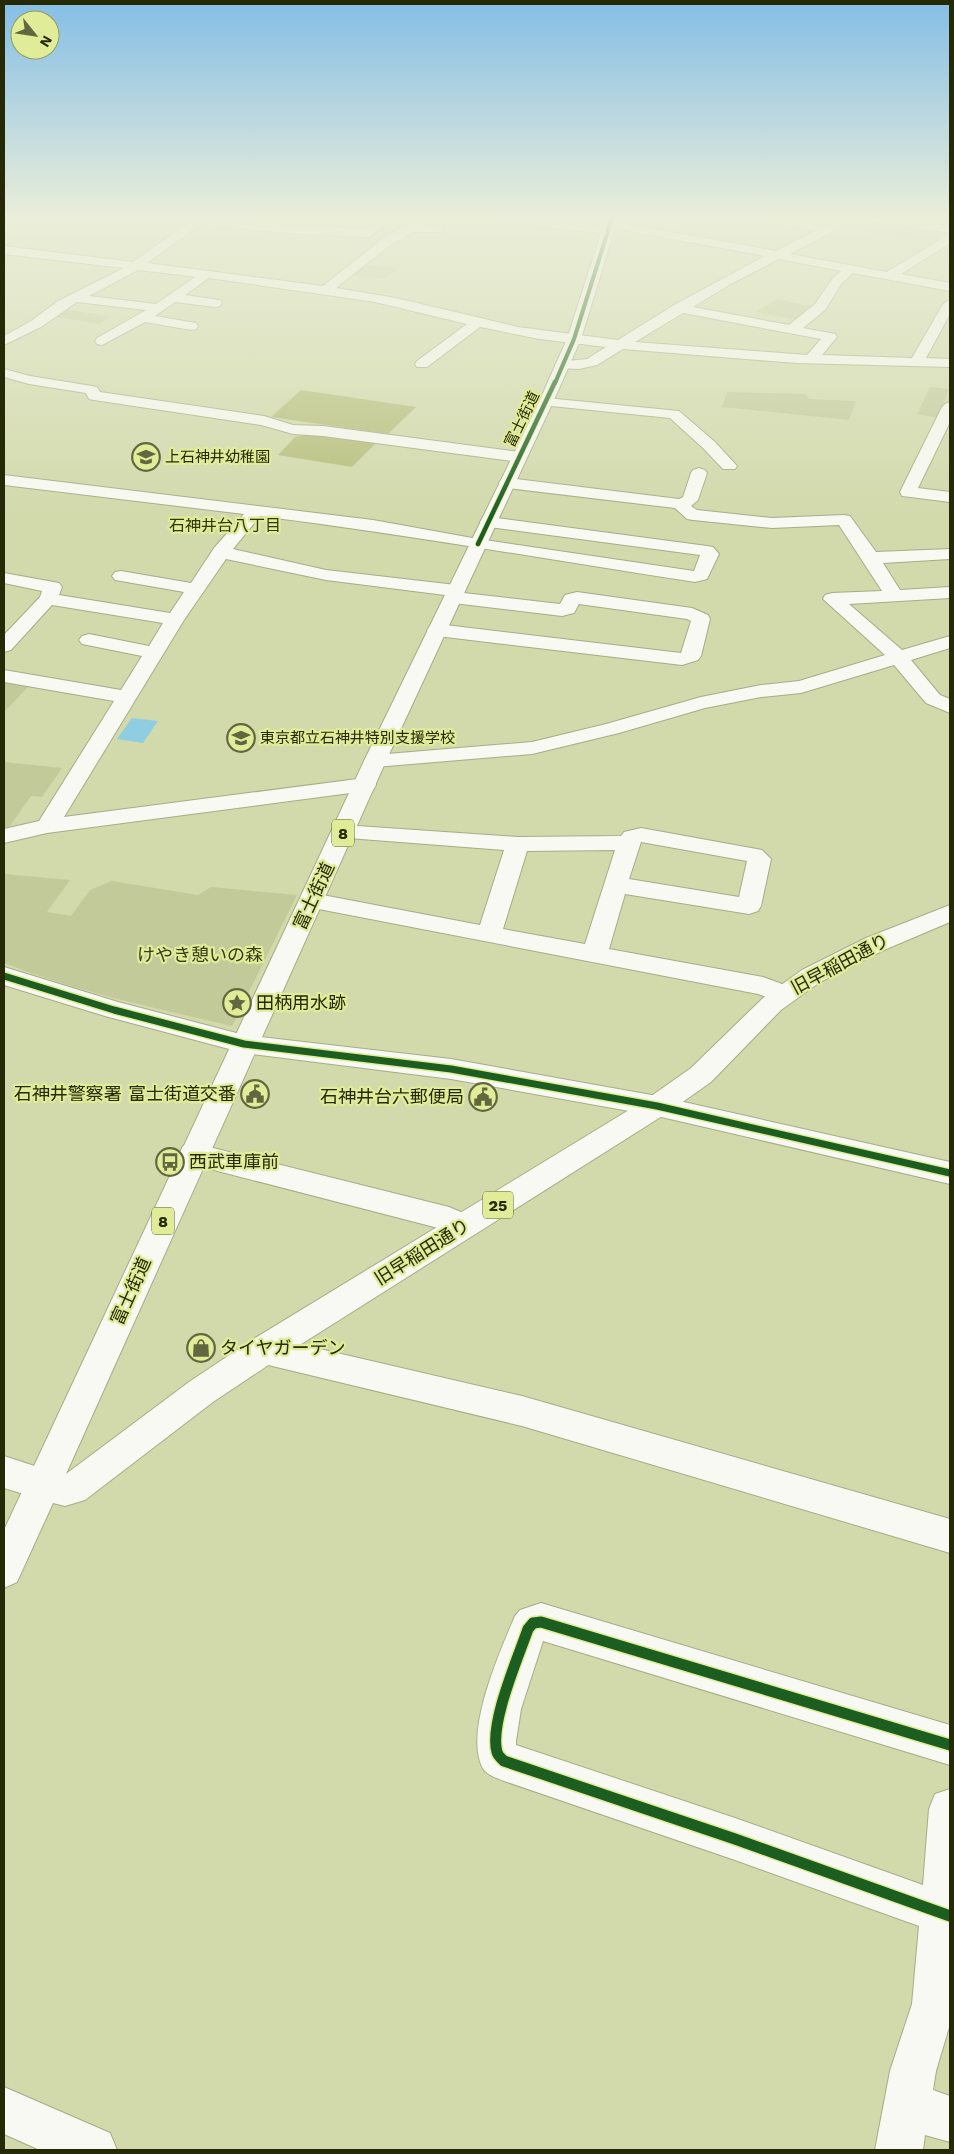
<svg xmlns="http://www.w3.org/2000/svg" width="954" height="2154" viewBox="0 0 954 2154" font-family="'Work Sans','Noto Sans JP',sans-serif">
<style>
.green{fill:#c2ca99}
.forest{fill:#b5be7b}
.water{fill:#8fcee2}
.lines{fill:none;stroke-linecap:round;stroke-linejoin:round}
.minor-casing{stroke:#a7ac88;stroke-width:2}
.major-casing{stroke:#a7ac88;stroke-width:2}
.minor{fill:#f8f9f2;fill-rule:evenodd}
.major{fill:#f8f9f2;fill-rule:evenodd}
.cycleway-far3-casing{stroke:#e0ec98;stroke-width:5}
.cycleway-far2-casing{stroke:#e0ec98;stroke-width:6}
.cycleway-far1-casing{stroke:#e0ec98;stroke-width:10}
.cycleway-casing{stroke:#e0ec98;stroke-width:14}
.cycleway-far3{stroke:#1b5e20;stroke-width:4}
.cycleway-far2{stroke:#1b5e20;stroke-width:4.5}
.cycleway-far1{stroke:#1b5e20;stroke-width:7}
.cycleway{stroke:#1b5e20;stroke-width:11}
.labels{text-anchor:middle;stroke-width:4.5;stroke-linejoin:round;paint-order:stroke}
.far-street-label{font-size:15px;fill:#252906;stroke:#e0ec98}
.far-poi-label{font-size:15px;fill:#252906;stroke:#e0ec98;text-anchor:start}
.far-neighbourhood-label{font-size:16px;fill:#303507;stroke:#e0ec98}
.shield{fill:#e0ec98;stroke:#5d6432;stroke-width:1}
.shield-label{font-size:16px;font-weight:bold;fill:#252906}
.street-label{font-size:18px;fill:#252906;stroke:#e0ec98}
.park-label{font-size:18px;fill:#373b17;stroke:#e0ec98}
.poi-label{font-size:18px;fill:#252906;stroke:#e0ec98;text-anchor:start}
</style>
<rect width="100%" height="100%" fill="#d2d9ab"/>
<path class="green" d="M 855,218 L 939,229 L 945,233 L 930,242 L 837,227 Z
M 363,264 L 397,268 L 385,279 L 349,275 Z
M 777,299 L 815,307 L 798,320 L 756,312 Z
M 62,309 L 109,316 L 108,319 L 99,324 L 50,316 Z
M 930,387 L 949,389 L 938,418 L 917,414 Z
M 727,392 L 806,394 L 809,399 L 856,401 L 849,420 L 722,407 Z
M 4,680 L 30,685 L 4,712 Z
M 4,762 L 62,768 L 42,797 L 31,796 L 10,826 L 4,828 Z
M 4,874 L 70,880 L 47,912 L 71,916 L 90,890 L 112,881 L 198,895 L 211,887 L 297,895 L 232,1026 C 155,1008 77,992 4,963 Z"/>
<path class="forest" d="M 301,390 L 416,407 L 388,434 L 271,417 Z
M 320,433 L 376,443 L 352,467 L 278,455 L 295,437 Z"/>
<path class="water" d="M 132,718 L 158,721 L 143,743 L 117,739 Z"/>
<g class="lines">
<defs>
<path id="minor" d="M 195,218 L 288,225 L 366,229 L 379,218 L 391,218 L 373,235 L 369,237 L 288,233 L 200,225 L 147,263 L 323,286 L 386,236 C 394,234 400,227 407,225 C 416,223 437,224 443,230 L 441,232 L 412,232 L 401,240 L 394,242 L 336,288 L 396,298 L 518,327 L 618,340 L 674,305 L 765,256 L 612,228 L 614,230 L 612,232 L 608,234 L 493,221 L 489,220 L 488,218 L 522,218 L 606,226 L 604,224 L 606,222 L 610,221 L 776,251 L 815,231 L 762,221 L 758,220 L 757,218 L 778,218 L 825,226 L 842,218 L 855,218 L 854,220 L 790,254 L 887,272 L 950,234 L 950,243 L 901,274 L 950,283 L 950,291 L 853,273 L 842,283 L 825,310 L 803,328 L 835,334 L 837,337 L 822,355 L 912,358 L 943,304 L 950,300 L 950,314 L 926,358 L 950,359 L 950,367 L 796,363 L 623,349 L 597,365 L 579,369 L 557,368 L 555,365 L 557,362 L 587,359 L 606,347 L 539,339 L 480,327 L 427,367 L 417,367 L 415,364 L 417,361 L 467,324 L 375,302 L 209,278 L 185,295 L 220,300 L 222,303 L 220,306 L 215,307 L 175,302 L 155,316 L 196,323 L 198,326 L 196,329 L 191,330 L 145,322 L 102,345 L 97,344 L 95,341 L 97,338 L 146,310 L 77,302 L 41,327 L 4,345 L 4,336 L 31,321 L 58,301 L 124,268 L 4,254 L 4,246 L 133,262 ZM 779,259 L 841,271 L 833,278 L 815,304 L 789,325 L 693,307 L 729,285 ZM 138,270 L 190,276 L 195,277 L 156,304 L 89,296 ZM 683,313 L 821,339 L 807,355 L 635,342 Z
M 865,218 L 891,218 L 950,226 L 950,233 L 871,221 Z
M 4,369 L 30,376 L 92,386 L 97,387 L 100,392 L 264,416 L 293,425 L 323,426 L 519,452 L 525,454 L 527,457 L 525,460 L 519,462 L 323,436 L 293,434 L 261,425 L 94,400 L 89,399 L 86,393 L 29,384 L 4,377 Z
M 546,398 L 679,411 L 715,442 L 737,466 L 735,469 L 723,469 L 703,448 L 670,418 L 541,405 L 539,402 L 541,399 Z
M 950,402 L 950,422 L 918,488 L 950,492 L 950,502 L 902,496 L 900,492 L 942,407 L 945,404 Z
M 699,468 L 705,470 L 707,473 L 698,500 L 691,506 L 697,510 L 772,518 L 844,515 L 850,516 L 876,552 L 950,549 L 950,559 L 883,563 L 900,590 L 950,587 L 950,598 L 849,604 L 902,650 L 950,636 L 950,648 L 911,660 L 940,695 L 950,699 L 950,713 L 926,703 L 894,665 L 801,693 L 761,697 L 705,708 L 619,733 L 532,754 L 375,767 L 367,766 L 364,761 L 367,756 L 375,755 L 532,742 L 606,724 L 701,697 L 761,685 L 799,681 L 885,655 L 823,599 L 825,595 L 832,593 L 882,591 L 839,525 L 772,528 L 693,520 L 687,519 L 675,508 L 507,488 L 501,486 L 499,483 L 501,480 L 507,478 L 679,499 L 683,497 L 691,473 L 693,470 Z
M 4,475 L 373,520 L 478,539 L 694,571 L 700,555 L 489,527 L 483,526 L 480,522 L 483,518 L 489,517 L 707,546 L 713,547 L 719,554 L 707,579 L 695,582 C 550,560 406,534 260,516 L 233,549 L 326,570 L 456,585 L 463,587 L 465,591 L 464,593 L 560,604 L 565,595 L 577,592 L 692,608 L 708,615 L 710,619 L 701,656 L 698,660 L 682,665 L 437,636 L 430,634 L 427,630 L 430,626 L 437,624 L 681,653 L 691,621 L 687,619 L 579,604 L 574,613 L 562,616 L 453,603 L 446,601 L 444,597 L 445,595 L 326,580 L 226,559 L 184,620 L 64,817 L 365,778 L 373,780 L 376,785 L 373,790 L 47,833 L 4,843 L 4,829 L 39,821 L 114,701 L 4,682 L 4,670 L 121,690 L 142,656 L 82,644 L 79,640 L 82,636 L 89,634 L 149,646 L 163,623 L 52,605 L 11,650 L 4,652 L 4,635 L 40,597 L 42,591 L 4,583 L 4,573 L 59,583 L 62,587 L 59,595 L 170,613 L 184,592 L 121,581 L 115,580 L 112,576 L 115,572 L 121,571 L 191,583 L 214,548 L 244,514 L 4,485 Z
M 343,825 L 518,837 L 621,836 L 624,832 L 641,828 L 762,850 L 771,859 L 761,906 L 758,911 L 749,914 L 625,894 L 609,949 L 763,977 L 793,988 L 797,994 L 793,1000 L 784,1003 L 758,994 L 303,906 L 300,901 L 303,896 L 312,893 L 480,925 L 504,850 L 335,837 L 332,832 L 335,827 ZM 641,842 L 747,861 L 739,897 L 629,879 ZM 615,850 L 585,944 L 503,929 L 527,851 Z
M 4,967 L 118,1002 L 244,1035 L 451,1059 L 657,1096 L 950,1162 L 950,1184 L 657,1116 L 451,1079 L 244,1053 L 105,1016 L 4,985 Z
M 193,1143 L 449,1207 L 475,1218 L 479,1226 L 475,1234 L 464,1238 L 442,1229 L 183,1162 L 179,1154 L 183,1146 Z
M 264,1336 L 522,1396 L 950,1519 L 950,1553 L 522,1426 L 264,1364 L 252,1360 L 248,1350 L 252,1340 Z
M 4,1456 L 56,1473 L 62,1484 L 56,1495 L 44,1500 L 4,1488 Z
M 541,1603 L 950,1725 L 950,1765 L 543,1641 L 521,1709 L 516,1741 L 516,1745 L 735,1818 L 923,1885 L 929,1809 L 935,1794 L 950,1789 L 950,2024 L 936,2071 L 933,2090 L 950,2096 L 950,2142 L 925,2135 L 923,2150 L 875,2150 L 890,2071 L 912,2004 L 919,1926 L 735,1860 L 504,1781 C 497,1778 489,1776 484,1770 C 462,1736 500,1651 515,1616 L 520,1610 Z
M 4,2087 L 110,2133 L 117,2150 L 40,2150 L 4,2134 Z"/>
<path id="major" d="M 606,218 L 618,218 L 581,339 L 553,402 L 386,761 L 66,1474 L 189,1382 L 252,1340 L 647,1099 L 691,1068 L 763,998 L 802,970 L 866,938 L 950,905 L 950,922 L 884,950 L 820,982 L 781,1010 L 711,1082 L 667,1113 L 276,1360 L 213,1402 L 85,1500 L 65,1506 L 53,1503 L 17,1582 L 4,1588 L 4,1530 L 364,761 L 539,402 L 567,339 Z"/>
</defs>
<use href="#minor" class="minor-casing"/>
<use href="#major" class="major-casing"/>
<use href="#minor" class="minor"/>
<use href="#major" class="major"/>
<defs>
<path id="cycleway-far3" d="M 555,383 L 574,339 L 612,218"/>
<path id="cycleway-far2" d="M 478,544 L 555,382"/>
<path id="cycleway-far1" d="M 4,976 L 114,1010 L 244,1044 L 451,1069 L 657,1106 L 950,1173"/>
<path id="cycleway" d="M 950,1745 L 541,1622 L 533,1623 L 528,1629 C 518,1658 489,1724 497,1752 C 498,1756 501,1758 504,1761 L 735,1839 L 950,1916"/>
</defs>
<use href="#cycleway-far3" class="cycleway-far3-casing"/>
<use href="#cycleway-far2" class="cycleway-far2-casing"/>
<use href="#cycleway-far1" class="cycleway-far1-casing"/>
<use href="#cycleway" class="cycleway-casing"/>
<use href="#cycleway-far3" class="cycleway-far3"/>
<use href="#cycleway-far2" class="cycleway-far2"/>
<use href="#cycleway-far1" class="cycleway-far1"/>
<use href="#cycleway" class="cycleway"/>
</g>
<linearGradient id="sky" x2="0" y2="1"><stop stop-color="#84bee6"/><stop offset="0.42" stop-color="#ebeed9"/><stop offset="1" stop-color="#ebeed9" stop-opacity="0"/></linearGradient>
<rect width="954" height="519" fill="url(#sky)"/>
<defs>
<symbol id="school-ring" viewBox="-11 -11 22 22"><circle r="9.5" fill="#e0ec98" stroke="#626740" stroke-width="1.5"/><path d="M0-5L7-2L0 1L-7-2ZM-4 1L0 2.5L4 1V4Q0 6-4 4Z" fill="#626740"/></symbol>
<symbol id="sight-ring" viewBox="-11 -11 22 22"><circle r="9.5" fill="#e0ec98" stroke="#626740" stroke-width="1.5"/><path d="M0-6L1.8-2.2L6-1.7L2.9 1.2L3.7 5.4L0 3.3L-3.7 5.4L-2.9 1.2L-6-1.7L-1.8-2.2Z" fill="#626740"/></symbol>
<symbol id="civic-ring" viewBox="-11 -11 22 22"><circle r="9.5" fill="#e0ec98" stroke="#626740" stroke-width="1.5"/><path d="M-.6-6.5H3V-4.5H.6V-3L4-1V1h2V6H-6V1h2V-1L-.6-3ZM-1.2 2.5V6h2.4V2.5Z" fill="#626740"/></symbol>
<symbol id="bus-ring" viewBox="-11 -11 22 22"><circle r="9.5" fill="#e0ec98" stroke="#626740" stroke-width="1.5"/><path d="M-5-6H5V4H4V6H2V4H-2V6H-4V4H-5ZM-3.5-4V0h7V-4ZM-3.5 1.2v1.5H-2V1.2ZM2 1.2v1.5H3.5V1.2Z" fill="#626740"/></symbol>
<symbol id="shop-ring" viewBox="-11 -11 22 22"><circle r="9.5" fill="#e0ec98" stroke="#626740" stroke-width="1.5"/><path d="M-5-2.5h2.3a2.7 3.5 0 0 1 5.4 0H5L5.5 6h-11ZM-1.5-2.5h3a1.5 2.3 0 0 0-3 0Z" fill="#626740"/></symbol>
</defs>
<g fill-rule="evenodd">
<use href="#school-ring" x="130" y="441" width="32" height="32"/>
<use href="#school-ring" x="225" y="722" width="32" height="32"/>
<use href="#sight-ring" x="221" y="987" width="32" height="32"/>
<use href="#civic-ring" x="239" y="1078" width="32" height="32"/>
<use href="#civic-ring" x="467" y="1081" width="32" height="32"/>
<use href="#bus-ring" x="154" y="1146" width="32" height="32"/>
<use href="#shop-ring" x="185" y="1332" width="32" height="32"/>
</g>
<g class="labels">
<g class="far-street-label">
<text transform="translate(522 419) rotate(-64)" y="5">富士街道</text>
</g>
<g class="far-poi-label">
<text x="165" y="462">上石神井幼稚園</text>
<text x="260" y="743">東京都立石神井特別支援学校</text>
</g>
<g class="far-neighbourhood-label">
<text x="225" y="531">石神井台八丁目</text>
</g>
<g class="shield">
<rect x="332" y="819.5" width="22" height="27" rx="4"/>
<rect x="483" y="1191.5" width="30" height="27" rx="4"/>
<rect x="152" y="1207.5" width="22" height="27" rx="4"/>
</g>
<g class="shield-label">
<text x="343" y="839">8</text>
<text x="498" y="1211">25</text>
<text x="163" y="1227">8</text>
</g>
<g class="street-label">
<text transform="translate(314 896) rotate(-65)" y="6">富士街道</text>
<text transform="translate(840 964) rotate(-28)" y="6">旧早稲田通り</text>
<text transform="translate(422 1252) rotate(-32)" y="6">旧早稲田通り</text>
<text transform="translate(131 1291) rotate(-66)" y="6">富士街道</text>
</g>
<g class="park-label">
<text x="200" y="961">けやき憩いの森</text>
</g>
<g class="poi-label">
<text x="256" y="1009">田柄用水跡</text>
<text x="236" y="1100" text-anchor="end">石神井警察署 富士街道交番</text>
<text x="464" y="1103" text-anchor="end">石神井台六郵便局</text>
<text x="189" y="1168">西武車庫前</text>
<text x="220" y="1354">タイヤガーデン</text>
</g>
</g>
<rect width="954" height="2154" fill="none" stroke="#252906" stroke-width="10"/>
<g transform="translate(35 35) rotate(120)"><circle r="24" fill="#e0ec98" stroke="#959e5e"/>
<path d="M0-4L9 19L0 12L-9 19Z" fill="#626740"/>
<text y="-8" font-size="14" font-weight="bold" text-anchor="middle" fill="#252906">N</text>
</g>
</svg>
